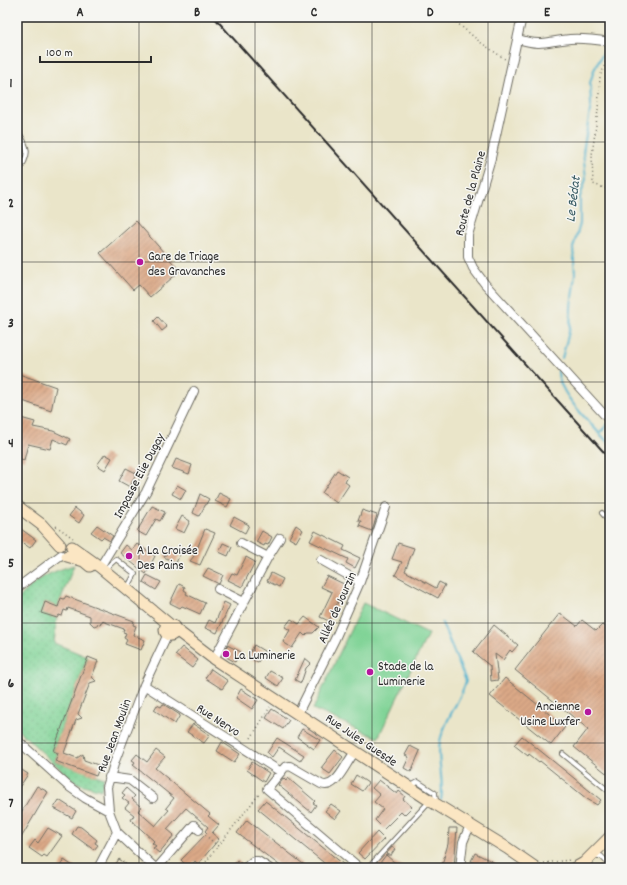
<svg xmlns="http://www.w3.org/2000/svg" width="627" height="885" viewBox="0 0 627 885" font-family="Dekko,sans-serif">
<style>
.park{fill:url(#park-dots);stroke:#557f60}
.pitch{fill:#7fd395;stroke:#557f60}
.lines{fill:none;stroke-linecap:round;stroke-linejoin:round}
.stream{stroke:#50b3cf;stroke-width:2}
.building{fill:url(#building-hatch)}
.lane-casing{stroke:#6e6c62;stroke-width:6}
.street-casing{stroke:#6e6c62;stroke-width:10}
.secondary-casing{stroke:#6e6c62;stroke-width:13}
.path{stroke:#6e6c62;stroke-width:1.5;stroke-dasharray:1 3;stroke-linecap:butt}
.lane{stroke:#fff;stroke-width:4}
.street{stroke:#fff;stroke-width:8}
.secondary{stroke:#fbe6c3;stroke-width:11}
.rail{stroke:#2b2b2b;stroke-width:2}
.grid{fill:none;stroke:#2b2b2b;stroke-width:1;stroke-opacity:0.55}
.poi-dot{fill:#b5179e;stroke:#f6f6f2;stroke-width:1.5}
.labels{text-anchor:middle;stroke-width:3;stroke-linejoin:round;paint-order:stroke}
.street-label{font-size:13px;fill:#2b2b2b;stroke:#f6f6f2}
.poi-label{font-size:13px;fill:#2b2b2b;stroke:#f6f6f2;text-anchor:start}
.water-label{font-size:14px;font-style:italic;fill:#385b64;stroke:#f6f6f2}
.neatline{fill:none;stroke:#2b2b2b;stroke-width:1.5}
.grid-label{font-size:13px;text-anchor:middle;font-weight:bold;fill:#2b2b2b}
</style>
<defs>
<pattern id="park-dots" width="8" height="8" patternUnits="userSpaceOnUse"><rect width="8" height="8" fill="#7fd395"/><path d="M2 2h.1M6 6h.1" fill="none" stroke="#6eb581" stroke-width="1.8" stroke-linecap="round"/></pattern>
<pattern id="building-hatch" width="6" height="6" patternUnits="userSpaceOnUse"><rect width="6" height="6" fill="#dba987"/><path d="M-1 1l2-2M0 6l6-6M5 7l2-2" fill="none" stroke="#b28a6f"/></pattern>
</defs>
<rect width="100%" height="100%" fill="#f6f6f2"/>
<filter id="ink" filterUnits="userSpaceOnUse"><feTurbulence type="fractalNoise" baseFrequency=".025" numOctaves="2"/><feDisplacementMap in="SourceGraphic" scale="8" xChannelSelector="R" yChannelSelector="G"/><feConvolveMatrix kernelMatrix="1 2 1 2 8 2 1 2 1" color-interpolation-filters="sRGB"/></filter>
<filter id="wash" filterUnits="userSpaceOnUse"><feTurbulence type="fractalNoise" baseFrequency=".012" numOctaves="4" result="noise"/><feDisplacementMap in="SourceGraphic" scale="16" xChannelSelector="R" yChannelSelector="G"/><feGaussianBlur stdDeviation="0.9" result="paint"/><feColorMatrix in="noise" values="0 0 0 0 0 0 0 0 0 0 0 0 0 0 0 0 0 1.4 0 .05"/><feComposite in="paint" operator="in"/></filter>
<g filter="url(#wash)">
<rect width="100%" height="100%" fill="#eae5c9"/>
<path class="park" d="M 74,565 L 58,607 L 45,602 L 42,613 L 57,618 L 54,643 L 88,657 L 53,751 L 58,753 L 55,761 L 104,778 L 101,790 L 77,783 L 69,777 L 17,729 L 17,601 C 34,579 48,573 74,565 Z"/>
<path class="pitch" d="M 363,603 L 428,634 L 378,738 L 313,709 Z"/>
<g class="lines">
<path class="stream" d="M 562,358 L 570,328 L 571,307 L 575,274 L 573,248 L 580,224 L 580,197 L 586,179 L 583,152 L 591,105 L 590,83 L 594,70 L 608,44
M 558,370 C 556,393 595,427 610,445
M 600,433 L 608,424
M 441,800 C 445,780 436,761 440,741 C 445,719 460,702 466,681 L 442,623"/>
</g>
<g id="blocks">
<path class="building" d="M 136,221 L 180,271 L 150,297 L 139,285 L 133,290 L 100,253 Z
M 158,317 L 167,327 L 162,331 L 154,321 Z
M 19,374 L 56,387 L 51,411 L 17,399 L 17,380 Z
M 17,417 L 35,422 L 33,427 L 53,431 L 70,439 L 67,445 L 53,439 L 50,449 L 28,444 L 24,460 L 17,458 Z
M 105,454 L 112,458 L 105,470 L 97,465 Z
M 176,459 L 192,465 L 189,474 L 172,468 Z
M 126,468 L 136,473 L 130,487 L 119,481 Z
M 337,470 L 348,477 L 345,482 L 349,485 L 337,503 L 322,493 Z
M 177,485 L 186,490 L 181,499 L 172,494 Z
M 219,493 L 231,499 L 227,507 L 215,501 Z
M 200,494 L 209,499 L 199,516 L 193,513 Z
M 152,506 L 165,512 L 160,521 L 156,519 L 146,536 L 137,531 Z
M 75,508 L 84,515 L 79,523 L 69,516 Z
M 362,510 L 377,515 L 372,531 L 359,526 L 361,521 L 358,521 Z
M 182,516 L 190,521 L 184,533 L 175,529 Z
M 234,517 L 249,525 L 245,533 L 230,525 Z
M 97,525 L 113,536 L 110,541 L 103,537 L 101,539 L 91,532 Z
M 296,525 L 303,530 L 296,542 L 289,538 Z
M 17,526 L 36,540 L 30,548 L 17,539 Z
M 205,529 L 215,533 L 200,565 L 190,561 L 194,556 Z
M 262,531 L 272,537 L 268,545 L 265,544 L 264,546 L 256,542 Z
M 315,531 L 345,546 L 343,550 L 360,558 L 355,568 L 346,563 L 348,559 L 310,541 Z
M 223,543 L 232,547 L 228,556 L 219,552 Z
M 398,543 L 414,548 L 405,571 L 436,588 L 439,582 L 445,585 L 438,598 L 395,575 L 402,562 L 392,559 Z
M 137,544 L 155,556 L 146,574 L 120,553 L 126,545 L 132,550 Z
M 169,548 L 180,554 L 176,563 L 164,557 Z
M 246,557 L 255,562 L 242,587 L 228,580 L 232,573 L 237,575 Z
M 208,568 L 223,575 L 219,584 L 203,576 Z
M 271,573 L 283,579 L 279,587 L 267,581 Z
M 147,575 L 161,582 L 156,590 L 143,582 Z
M 327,576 L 346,585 L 329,621 L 320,617 L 332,592 L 321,587 Z
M 179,584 L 185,587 L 184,590 L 187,592 L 186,594 L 205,603 L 200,614 L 182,606 L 180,608 L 170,603 Z
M 66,596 L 134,621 L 133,625 L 136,626 L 133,635 L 145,640 L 141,650 L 125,644 L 127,640 L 124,638 L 126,633 L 123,632 L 124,629 L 102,621 L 102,623 L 94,626 L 90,622 L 90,616 L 68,608 L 67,611 L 64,610 L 62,616 L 59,615 L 57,618 L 41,613 L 45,602 L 58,607 L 61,598 L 64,599 Z
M 224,602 L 230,605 L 217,633 L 205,628 L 209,620 L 215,623 Z
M 560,613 L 577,626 L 582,620 L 596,631 L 602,625 L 610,628 L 607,633 L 610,636 L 610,776 L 574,747 L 588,729 L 515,670 Z
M 305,617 L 319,627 L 313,633 L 308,633 L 305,636 L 302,633 L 292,648 L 283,642 L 290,630 L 285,627 L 291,619 L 299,624 Z
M 494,625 L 518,645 L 512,652 L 510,650 L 503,660 L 495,654 L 498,680 L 491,681 L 490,666 L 473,652 Z
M 227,645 L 241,652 L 235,662 L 223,655 Z
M 254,645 L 264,651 L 258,662 L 248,657 Z
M 182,647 L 198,660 L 192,668 L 175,655 Z
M 88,657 L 98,661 L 92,677 L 96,681 L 90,683 L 78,714 L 82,718 L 76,720 L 64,753 L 77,758 L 83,754 L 84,760 L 98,765 L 99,768 L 96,776 L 55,761 L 58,753 L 53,751 Z
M 305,658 L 311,663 L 306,668 L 301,683 L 295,680 Z
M 211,669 L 228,681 L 222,689 L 205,678 Z
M 270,671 L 283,678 L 278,686 L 266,678 Z
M 505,678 L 565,727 L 551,745 L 490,696 Z
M 241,689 L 258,700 L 252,709 L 236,698 Z
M 163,704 L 180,715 L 175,724 L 154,710 L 157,705 L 161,707 Z
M 272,709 L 289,720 L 283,729 L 266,718 Z
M 193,724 L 210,735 L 204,743 L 187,732 Z
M 302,729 L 320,740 L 314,749 L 297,737 Z
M 522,736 L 601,800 L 597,805 L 587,799 L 540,761 L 539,762 L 529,754 L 528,756 L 514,745 Z
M 277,738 L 304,755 L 300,761 L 279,747 L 272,757 L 267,753 Z
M 222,742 L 240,754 L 234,762 L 217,751 Z
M 410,746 L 420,751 L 411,772 L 404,768 L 409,757 L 405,755 Z
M 156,750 L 165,757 L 155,768 L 210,814 L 208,816 L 219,825 L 212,833 L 219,839 L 198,864 L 195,861 L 189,868 L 185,868 L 182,865 L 184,863 L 181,860 L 207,833 L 205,831 L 208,827 L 186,808 L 167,829 L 174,835 L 159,853 L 153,848 L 156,846 L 152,843 L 154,841 L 131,820 L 134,815 L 125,808 L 129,803 L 122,798 L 125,795 L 122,793 L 126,788 L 135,796 L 132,799 L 141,807 L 138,811 L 155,826 L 169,810 L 166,808 L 174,798 L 133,765 L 135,762 L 132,760 L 137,754 L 147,762 Z
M 335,750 L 343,757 L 330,774 L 321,768 Z
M 252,762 L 269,773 L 264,782 L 247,770 Z
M 17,767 L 28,774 L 17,791 Z
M 356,775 L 368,783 L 362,791 L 351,784 Z
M 283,778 L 286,781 L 288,778 L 315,801 L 313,803 L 316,805 L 311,812 L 278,785 Z
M 379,780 L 397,794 L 399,791 L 405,796 L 403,799 L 412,807 L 404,815 L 401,812 L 384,829 L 375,820 L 383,809 L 374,802 L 380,795 L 372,788 Z
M 37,786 L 48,792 L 21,838 L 17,835 L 17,819 Z
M 59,800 L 76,811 L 72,818 L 54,808 Z
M 265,801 L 268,803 L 348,868 L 335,868 L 331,865 L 329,867 L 258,809 Z
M 331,804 L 341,811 L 335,819 L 325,811 Z
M 247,820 L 293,856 L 308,868 L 283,868 L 237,833 Z
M 77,826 L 81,827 L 97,840 L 95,843 L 98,845 L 94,850 L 72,834 Z
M 48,828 L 62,836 L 47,857 L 44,855 L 42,857 L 29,848 L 35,840 L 38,843 Z
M 449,828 L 457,828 L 454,868 L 441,868 L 448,844 Z
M 377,832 L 384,839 L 365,859 L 358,853 Z
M 392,847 L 395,849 L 391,855 L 388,855 L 386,854 Z
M 475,853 L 493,862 L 502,868 L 485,868 L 471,861 Z
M 386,855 L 394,862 L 406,868 L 376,868 Z
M 119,859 L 126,864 L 123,868 L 113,868 Z
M 64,860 L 76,868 L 59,868 Z
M 237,860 L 242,864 L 240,867 L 231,868 Z"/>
</g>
</g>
<g filter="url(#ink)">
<use href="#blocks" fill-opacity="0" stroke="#6e6c62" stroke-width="1"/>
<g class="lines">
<defs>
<path id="lane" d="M 17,129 C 29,150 31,153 17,174
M 602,513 L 610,522
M 105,569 L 116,559 L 135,574 L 127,589
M 563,754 L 610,792
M 411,786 L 418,782 L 435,793 L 436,802
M 594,856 L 601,856 L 610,865
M 368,868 L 426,805"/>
<path id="street" d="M 522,17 L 491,158 L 468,235 L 468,257 L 473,268 L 485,284 L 610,421
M 518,39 C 543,47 546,41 570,39 C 583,38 597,40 610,42
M 241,543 L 268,557
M 321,560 L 360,582
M 100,567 L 146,492 L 194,391
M 17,588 L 61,555
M 218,589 L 244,602
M 214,659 L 268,557 L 280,538
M 144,685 L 281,772
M 298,713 L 335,639 L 360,582 L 386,507
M 17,740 L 68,786 L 85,798 L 109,811
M 352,756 C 344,767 335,790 321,784 L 290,766 L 285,767 L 267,789 L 360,868
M 109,777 L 130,780 L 153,798
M 98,868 L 117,832
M 155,868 L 117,832 L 109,811 L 107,787 L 115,761 L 144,685 L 168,634
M 157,868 L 194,825 L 199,830
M 245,868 L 253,861 L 258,861 L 269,868
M 460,868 L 463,842 L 468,830"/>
<path id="secondary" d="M 17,506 L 42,525 L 60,545
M 72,547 L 100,567 L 170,625
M 67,556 L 84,561 L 90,566
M165 630a5 5 0 1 1 10 0a5 5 0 1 1-10 0Z
M 176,630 L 214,659 L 429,800 L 507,848 L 536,868
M 575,868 L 584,863 L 610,837"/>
</defs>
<use href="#lane" class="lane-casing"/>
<use href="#street" class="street-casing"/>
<use href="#secondary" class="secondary-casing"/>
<path class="path" d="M 450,17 L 480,42 L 505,59
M 610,51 L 600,77 L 598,110 L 592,155 L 593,184 L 610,190
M 56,526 L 73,538
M 251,738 L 270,707
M 205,835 L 219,847
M 544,863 L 570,860
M 201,868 L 260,793"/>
<use href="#lane" class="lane"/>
<use href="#street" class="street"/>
<use href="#secondary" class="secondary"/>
<path class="rail" d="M 214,17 L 610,459"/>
</g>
</g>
<path class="grid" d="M 139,17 L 139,868M 255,17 L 255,868M 372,17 L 372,868M 488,17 L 488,868M 17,142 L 610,142M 17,262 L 610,262M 17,382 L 610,382M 17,503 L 610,503M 17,623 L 610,623M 17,743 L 610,743"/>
<g class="poi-dot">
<circle cx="140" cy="262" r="4"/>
<circle cx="129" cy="556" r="4"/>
<circle cx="226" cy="654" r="4"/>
<circle cx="370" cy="672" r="4"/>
<circle cx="588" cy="712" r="4"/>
</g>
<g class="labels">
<g class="street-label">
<text transform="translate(469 193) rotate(-75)" y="5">Route de la Plaine</text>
<text transform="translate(138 475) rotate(-62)" y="5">Impasse Elie Dugay</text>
<text transform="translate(336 607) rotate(-66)" y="5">Allée de Jourzin</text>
<text transform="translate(219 719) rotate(33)" y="5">Rue Nervo</text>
<text transform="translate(113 735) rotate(-70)" y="5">Rue Jean Moulin</text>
<text transform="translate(362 739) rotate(34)" y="5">Rue Jules Guesde</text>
</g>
<g class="poi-label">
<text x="148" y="260">Gare de Triage<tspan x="148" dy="15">des Gravanches</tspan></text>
<text x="137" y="554">A La Croisée<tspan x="137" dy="15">Des Pains</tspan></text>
<text x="234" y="659">La Luminerie</text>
<text x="378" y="670">Stade de la<tspan x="378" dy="15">Luminerie</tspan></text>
<text x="580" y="710" text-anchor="end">Ancienne<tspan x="580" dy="15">Usine Luxfer</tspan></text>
</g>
<g class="water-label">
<text transform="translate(572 199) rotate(-83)" y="5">Le Bédat</text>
</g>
</g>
<rect width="627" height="885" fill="none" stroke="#f6f6f2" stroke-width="44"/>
<path d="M40 56v6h111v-6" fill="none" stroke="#2b2b2b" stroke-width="2"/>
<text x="46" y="56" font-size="12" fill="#2b2b2b" stroke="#f6f6f2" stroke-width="3" paint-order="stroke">100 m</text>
<rect x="22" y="22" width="583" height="841" class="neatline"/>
<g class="grid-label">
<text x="80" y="16">A</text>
<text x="197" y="16">B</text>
<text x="314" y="16">C</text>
<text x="430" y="16">D</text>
<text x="547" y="16">E</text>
<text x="11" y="87">1</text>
<text x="11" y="207">2</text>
<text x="11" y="327">3</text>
<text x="11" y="447">4</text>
<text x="11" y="567">5</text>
<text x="11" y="687">6</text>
<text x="11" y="807">7</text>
</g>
</svg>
